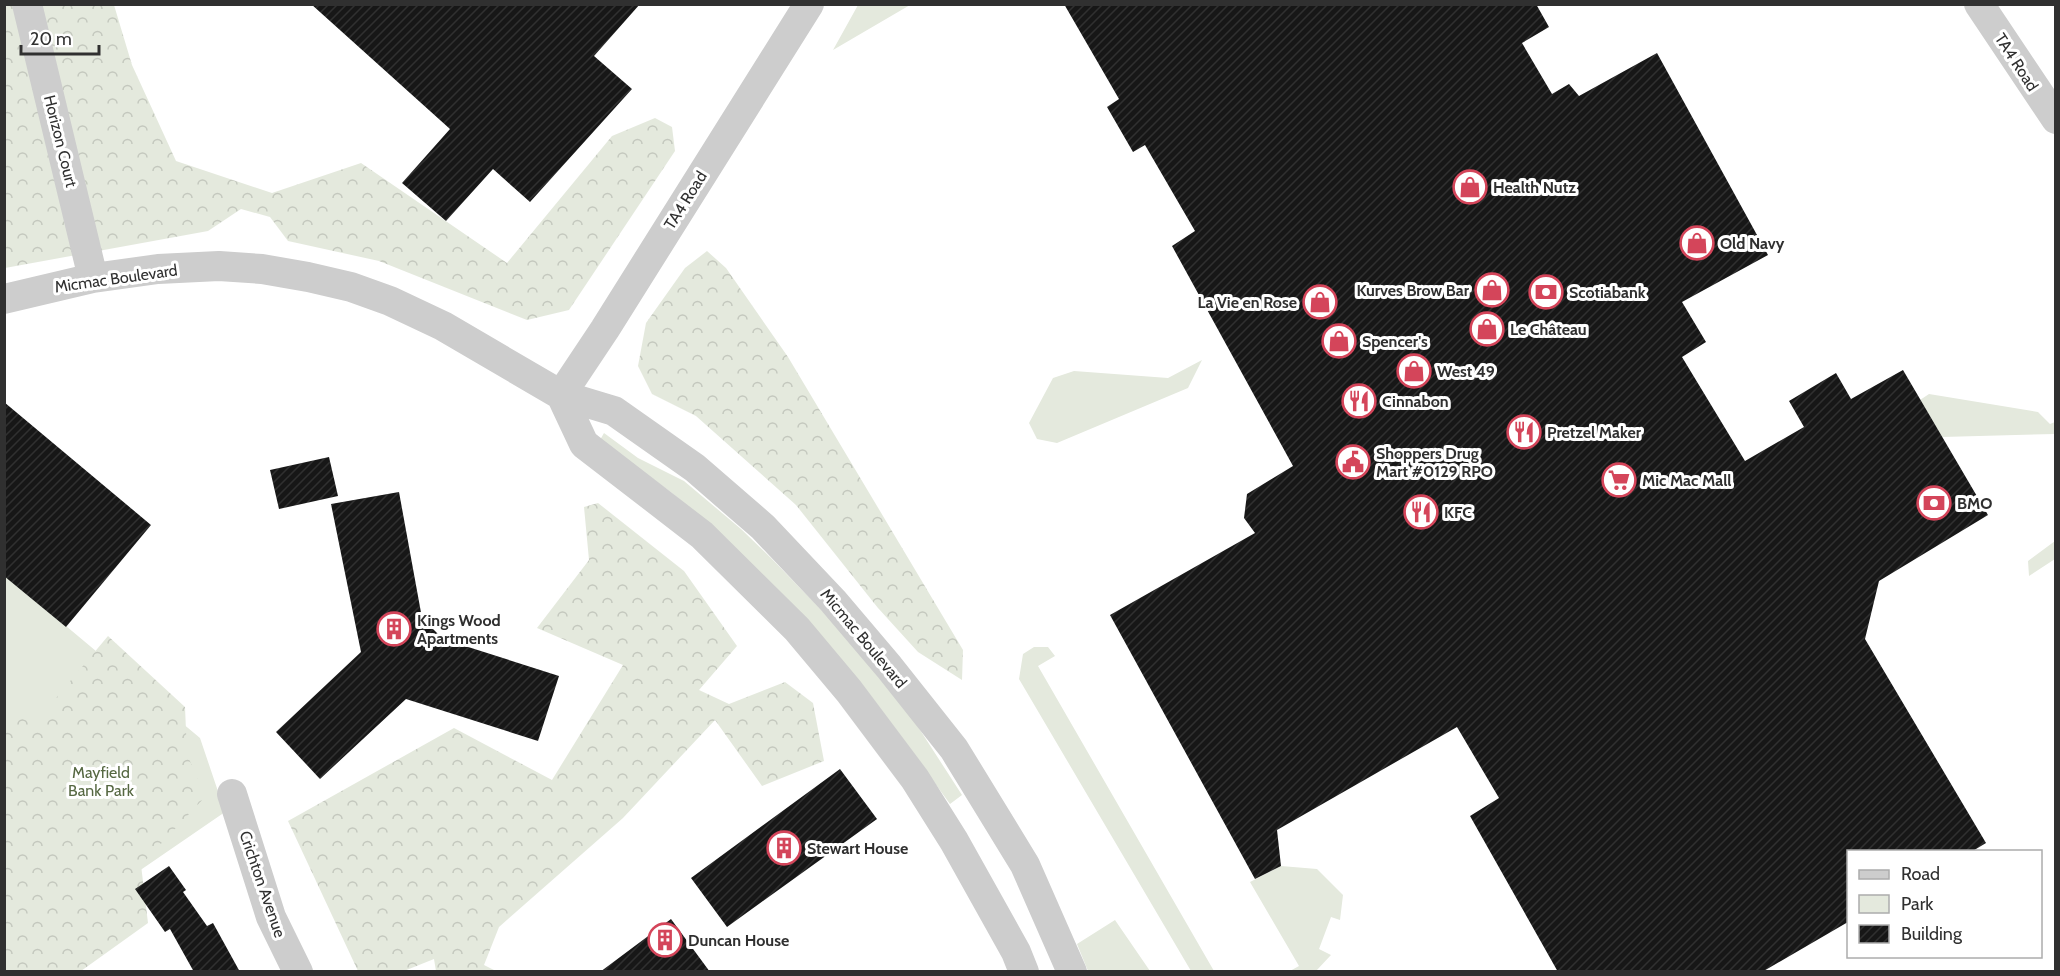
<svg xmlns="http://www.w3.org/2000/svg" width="2060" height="976" viewBox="0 0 2060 976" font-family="Cabin,sans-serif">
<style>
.green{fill:#e4e9dd}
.forest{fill:url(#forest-crowns)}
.building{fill:url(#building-hatch)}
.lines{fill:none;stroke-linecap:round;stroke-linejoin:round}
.minor{stroke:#cdcdcd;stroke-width:30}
.labels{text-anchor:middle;stroke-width:6;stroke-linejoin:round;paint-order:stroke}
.street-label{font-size:16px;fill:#303030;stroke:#fff}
.poi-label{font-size:16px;font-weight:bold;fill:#303030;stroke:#fff;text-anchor:start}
.park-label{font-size:16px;fill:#566842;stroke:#fff}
</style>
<defs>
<pattern id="forest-crowns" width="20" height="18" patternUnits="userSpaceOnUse" patternTransform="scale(1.5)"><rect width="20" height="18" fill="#e4e9dd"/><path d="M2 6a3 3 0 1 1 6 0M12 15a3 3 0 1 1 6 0" fill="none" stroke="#c4c8be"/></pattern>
<pattern id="building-hatch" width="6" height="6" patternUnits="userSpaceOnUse" patternTransform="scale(1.5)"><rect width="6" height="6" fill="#171717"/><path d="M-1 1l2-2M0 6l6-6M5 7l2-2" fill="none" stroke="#303030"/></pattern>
</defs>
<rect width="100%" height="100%" fill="#fff"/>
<path class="green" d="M 858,5 L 858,4 L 910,5 L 833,50 Z
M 1202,360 L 1188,388 L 1057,443 L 1037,439 L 1029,423 L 1053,378 L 1074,371 L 1168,378 Z
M 1929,394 L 2038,412 L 2050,424 L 2055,422 L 2055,434 L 1942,437 L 1920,400 Z
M 604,433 L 638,458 L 684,481 L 741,529 L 770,557 L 833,622 L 911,716 L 962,795 L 950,804 L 894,727 L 727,539 L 672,493 L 600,440 Z
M 2055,541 L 2055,559 L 2029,576 L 2028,561 Z
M 5,575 L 200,738 L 225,812 L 75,915 L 5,947 Z
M 1034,647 L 1048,647 L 1055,656 L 1038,666 L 1214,971 L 1191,971 L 1019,679 L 1023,654 Z
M 1281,866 L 1317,869 L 1343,895 L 1340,920 L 1331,917 L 1319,949 L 1331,955 L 1316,971 L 1290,971 L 1299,966 L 1250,882 Z
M 1115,920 L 1150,971 L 1088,971 L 1077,944 Z"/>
<path class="forest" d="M 5,5 L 114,5 L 132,65 L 176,161 L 272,193 L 361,163 L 507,263 L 612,136 L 655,118 L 672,127 L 675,151 L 569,310 L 527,320 L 379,261 L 288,241 L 270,217 L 241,209 L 208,231 L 5,268 Z
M 707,251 L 726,268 L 788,357 L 963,650 L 962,680 L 918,652 L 878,608 L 796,505 L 696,416 L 652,394 L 638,366 L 646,323 L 685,268 Z
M 598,503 L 684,571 L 737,646 L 699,690 L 729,704 L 785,682 L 813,703 L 824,761 L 762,786 L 715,720 L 623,818 L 499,927 L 484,965 L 496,971 L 436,971 L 434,959 L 404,971 L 358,971 L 288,821 L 454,728 L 552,780 L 623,665 L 537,628 L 589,560 L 584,507 Z
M 108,636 L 185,707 L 187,754 L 205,797 L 141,865 L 148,923 L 81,971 L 5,972 L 5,713 L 35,723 Z"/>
<path class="building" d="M 311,4 L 640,4 L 594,56 L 632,89 L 530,202 L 493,169 L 446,221 L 402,183 L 450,129 Z
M 1064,4 L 1536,4 L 1549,27 L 1522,43 L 1552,94 L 1569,84 L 1579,96 L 1657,53 L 1768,255 L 1682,302 L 1706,342 L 1682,357 L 1745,461 L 1804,427 L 1789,401 L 1836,373 L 1851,399 L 1903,370 L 1988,515 L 1879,581 L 1865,639 L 1986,843 L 1971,852 L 1848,852 L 1848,922 L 1762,972 L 1558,972 L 1470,816 L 1499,798 L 1457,727 L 1277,830 L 1281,866 L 1255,879 L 1110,615 L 1255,533 L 1244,518 L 1247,494 L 1293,466 L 1172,246 L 1195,231 L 1145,145 L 1133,152 L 1107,107 L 1119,99 Z
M 4,402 L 151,525 L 66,627 L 4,576 Z
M 329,457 L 338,496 L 279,509 L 270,470 Z
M 399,492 L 422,618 L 443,639 L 559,676 L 538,741 L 406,699 L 320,779 L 276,732 L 361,652 L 331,504 Z
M 840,769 L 877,819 L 727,927 L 691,878 Z
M 169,866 L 186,890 L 183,892 L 207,926 L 213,923 L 240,972 L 194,972 L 170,929 L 165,932 L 135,889 Z
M 671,919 L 710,972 L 600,972 Z"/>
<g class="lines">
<path class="minor" d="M 27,4 L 93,278
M 1979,4 L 2056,119
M 4,299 L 93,278 L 158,269 L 219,266 L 262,269 L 308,277 L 351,287 L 390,301 L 443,326 L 561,395 L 614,411 L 695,468 L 763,527 L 833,601 L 889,667 L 954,749 L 1025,865 L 1072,972
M 561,395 L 584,444 L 702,535 L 797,629 L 849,691 L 915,779 L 954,841 L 1016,952 L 1024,972
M 561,395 L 605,329 L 809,4
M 232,794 L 271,917 L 298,972"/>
</g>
<defs>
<symbol id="shop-ring" viewBox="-11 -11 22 22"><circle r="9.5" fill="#fff" stroke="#d4455a" stroke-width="1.5"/><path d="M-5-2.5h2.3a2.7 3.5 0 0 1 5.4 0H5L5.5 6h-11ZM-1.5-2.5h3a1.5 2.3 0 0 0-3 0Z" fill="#d4455a"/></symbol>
<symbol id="bank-ring" viewBox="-11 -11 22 22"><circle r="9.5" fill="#fff" stroke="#d4455a" stroke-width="1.5"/><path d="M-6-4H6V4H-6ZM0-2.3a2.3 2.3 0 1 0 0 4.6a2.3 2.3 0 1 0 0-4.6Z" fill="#d4455a"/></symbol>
<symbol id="restaurant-ring" viewBox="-11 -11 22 22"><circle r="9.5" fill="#fff" stroke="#d4455a" stroke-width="1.5"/><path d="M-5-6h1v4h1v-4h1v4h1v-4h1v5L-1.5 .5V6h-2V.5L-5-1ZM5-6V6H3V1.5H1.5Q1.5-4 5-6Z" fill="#d4455a"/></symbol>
<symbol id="civic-ring" viewBox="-11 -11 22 22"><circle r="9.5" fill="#fff" stroke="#d4455a" stroke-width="1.5"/><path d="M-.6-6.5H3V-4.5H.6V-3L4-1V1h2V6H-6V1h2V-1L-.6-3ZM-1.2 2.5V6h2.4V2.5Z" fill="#d4455a"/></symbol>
<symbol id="supermarket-ring" viewBox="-11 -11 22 22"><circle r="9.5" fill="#fff" stroke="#d4455a" stroke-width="1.5"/><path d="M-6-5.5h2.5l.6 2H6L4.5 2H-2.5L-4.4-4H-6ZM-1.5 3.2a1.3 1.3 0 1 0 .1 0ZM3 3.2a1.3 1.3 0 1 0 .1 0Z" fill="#d4455a"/></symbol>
<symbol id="building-ring" viewBox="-11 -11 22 22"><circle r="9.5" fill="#fff" stroke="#d4455a" stroke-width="1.5"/><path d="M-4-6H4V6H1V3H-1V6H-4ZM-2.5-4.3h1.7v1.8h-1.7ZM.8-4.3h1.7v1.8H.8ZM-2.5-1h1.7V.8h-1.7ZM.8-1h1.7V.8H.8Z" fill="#d4455a"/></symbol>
</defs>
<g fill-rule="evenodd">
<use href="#shop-ring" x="1451" y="168" width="38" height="38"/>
<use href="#shop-ring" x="1678" y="224" width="38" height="38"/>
<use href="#shop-ring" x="1473" y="271" width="38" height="38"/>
<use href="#bank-ring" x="1527" y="273" width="38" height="38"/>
<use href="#shop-ring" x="1301" y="283" width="38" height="38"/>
<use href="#shop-ring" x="1468" y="310" width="38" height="38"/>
<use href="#shop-ring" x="1320" y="322" width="38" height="38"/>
<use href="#shop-ring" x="1395" y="352" width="38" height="38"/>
<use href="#restaurant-ring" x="1340" y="382" width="38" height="38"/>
<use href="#restaurant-ring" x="1505" y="413" width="38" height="38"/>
<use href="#civic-ring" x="1334" y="443" width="38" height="38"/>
<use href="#supermarket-ring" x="1600" y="461" width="38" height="38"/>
<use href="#bank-ring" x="1915" y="484" width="38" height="38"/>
<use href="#restaurant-ring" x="1402" y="493" width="38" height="38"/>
<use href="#building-ring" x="375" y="610" width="38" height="38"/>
<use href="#building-ring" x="765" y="829" width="38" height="38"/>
<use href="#building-ring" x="646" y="921" width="38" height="38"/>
</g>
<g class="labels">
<g class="street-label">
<text transform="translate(2017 62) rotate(57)" y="6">TA4 Road</text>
<text transform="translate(61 141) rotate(76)" y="6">Horizon Court</text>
<text transform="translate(685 200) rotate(-58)" y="6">TA4 Road</text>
<text transform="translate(116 278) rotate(-8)" y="6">Micmac Boulevard</text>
<text transform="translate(864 638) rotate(50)" y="6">Micmac Boulevard</text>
<text transform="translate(263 884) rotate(71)" y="6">Crichton Avenue</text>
</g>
<g class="poi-label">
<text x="1493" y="193">Health Nutz</text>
<text x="1720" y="249">Old Navy</text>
<text x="1469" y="296" text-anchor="end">Kurves Brow Bar</text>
<text x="1569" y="298">Scotiabank</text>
<text x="1297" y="308" text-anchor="end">La Vie en Rose</text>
<text x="1510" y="335">Le Château</text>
<text x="1362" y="347">Spencer's</text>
<text x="1437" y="377">West 49</text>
<text x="1382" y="407">Cinnabon</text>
<text x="1547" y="438">Pretzel Maker</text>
<text x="1376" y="459">Shoppers Drug<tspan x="1376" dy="18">Mart #0129 RPO</tspan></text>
<text x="1642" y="486">Mic Mac Mall</text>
<text x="1957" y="509">BMO</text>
<text x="1444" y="518">KFC</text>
<text x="417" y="626">Kings Wood<tspan x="417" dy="18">Apartments</tspan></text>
<text x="807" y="854">Stewart House</text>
<text x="688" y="946">Duncan House</text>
</g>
<g class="park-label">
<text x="101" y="778">Mayfield<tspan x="101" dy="18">Bank Park</tspan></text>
</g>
</g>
<rect width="2060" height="976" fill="none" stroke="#303030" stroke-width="12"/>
<rect x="1847" y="850" width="195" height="108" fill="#ffffff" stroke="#acacac" stroke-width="1.5"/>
<rect x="1859" y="870" width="30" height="9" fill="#cdcdcd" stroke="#acacac" stroke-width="1.5"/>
<text x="1901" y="880" font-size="18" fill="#303030">Road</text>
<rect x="1859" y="895" width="30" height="18" fill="#e4e9dd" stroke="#acacac" stroke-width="1.5"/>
<text x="1901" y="910" font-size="18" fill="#303030">Park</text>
<rect x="1859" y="925" width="30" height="18" fill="url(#building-hatch)" stroke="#acacac" stroke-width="1.5"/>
<text x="1901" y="940" font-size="18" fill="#303030">Building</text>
<path d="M21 45v9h78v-9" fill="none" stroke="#303030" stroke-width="3"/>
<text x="30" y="45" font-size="18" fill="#303030" stroke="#ffffff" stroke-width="4.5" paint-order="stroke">20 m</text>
</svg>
